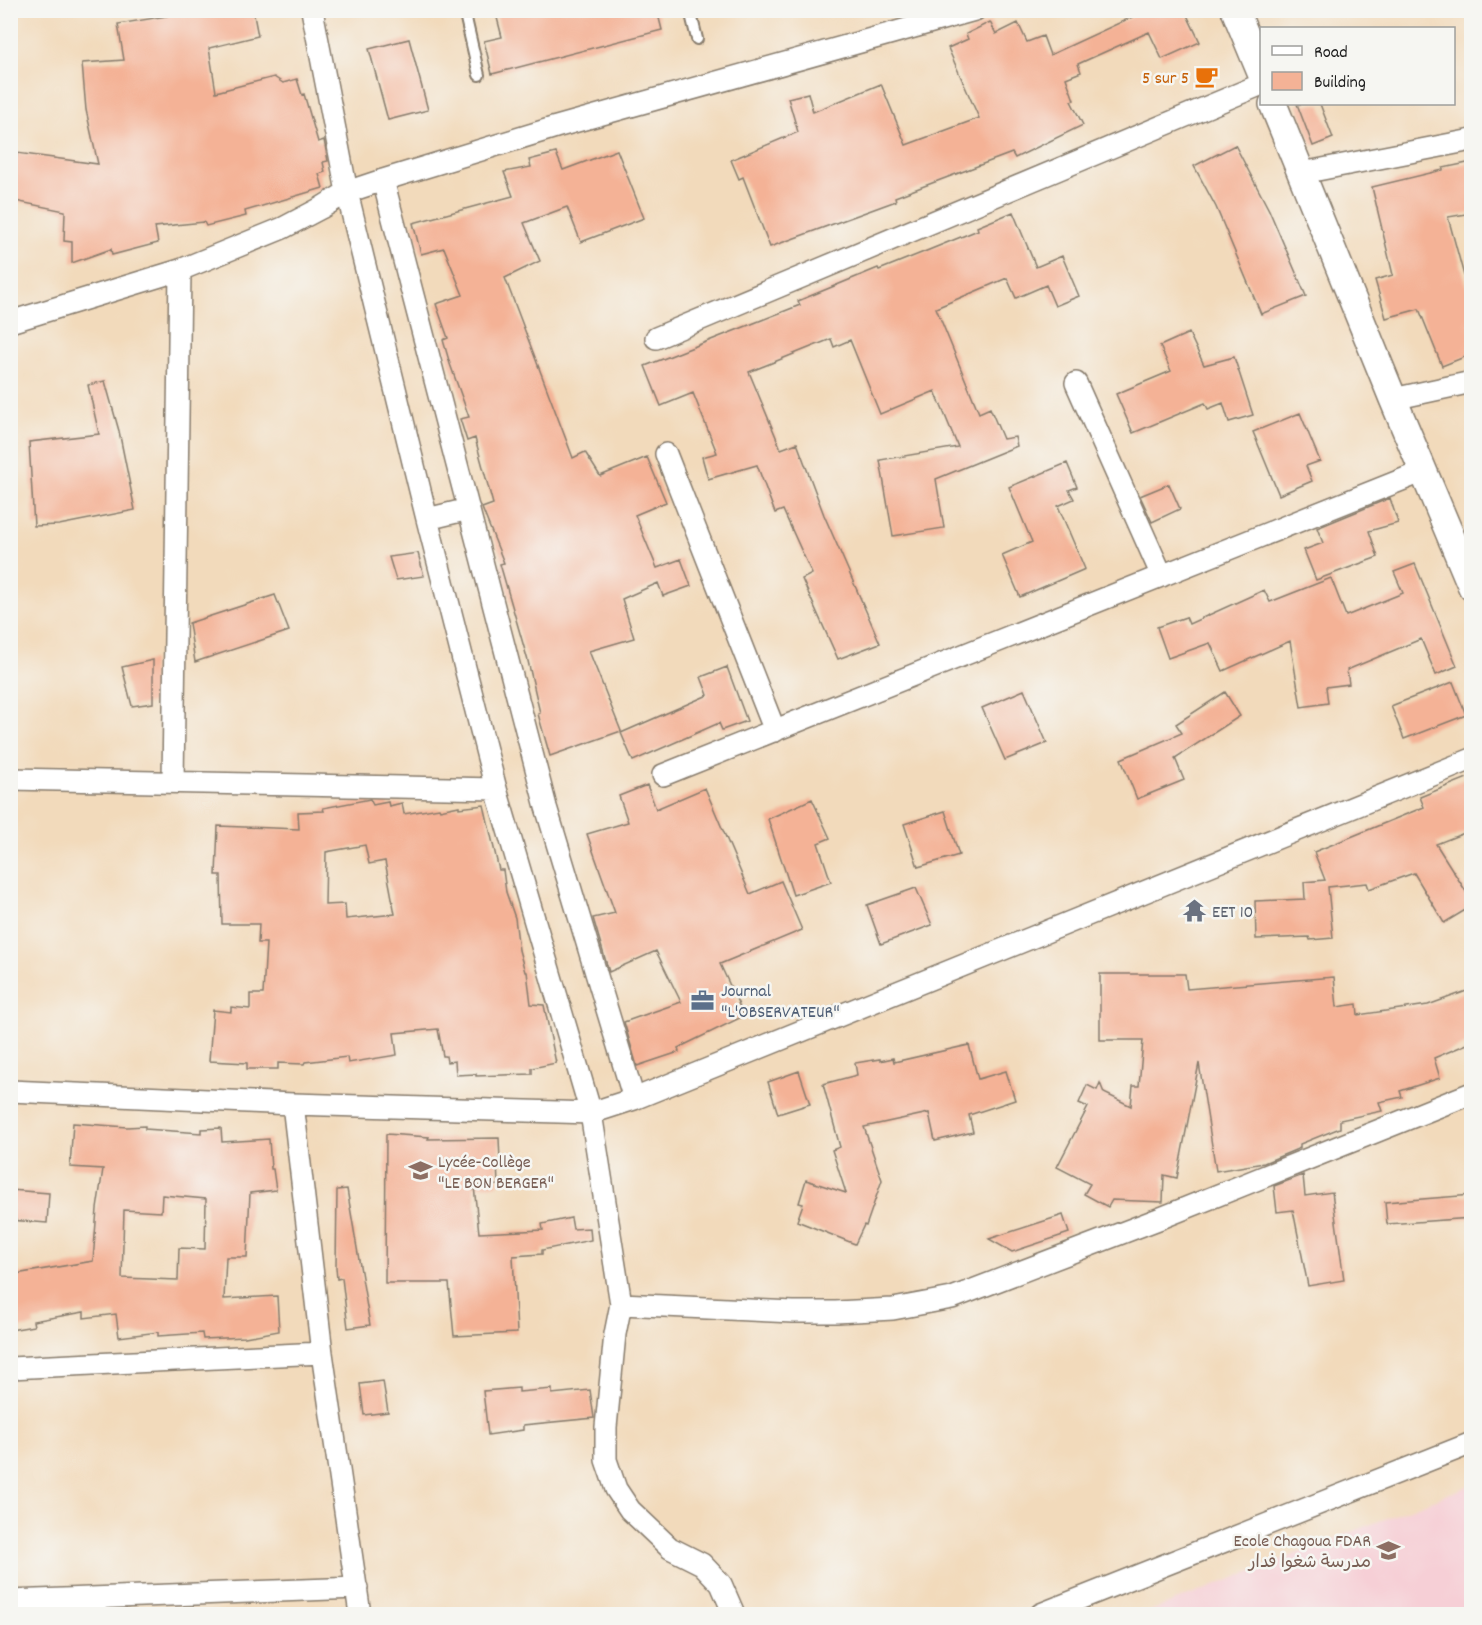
<svg xmlns="http://www.w3.org/2000/svg" width="1482" height="1625" viewBox="0 0 1482 1625" font-family="Dekko,'Playpen Sans Arabic',sans-serif">
<style>
.built{fill:#f6cfd6}
.building{fill:#f4b296;fill-rule:evenodd}
.lines{fill:none;stroke-linecap:round;stroke-linejoin:round}
.service-casing{stroke:#877b6c;stroke-width:14}
.minor-casing{stroke:#877b6c;stroke-width:24}
.tertiary-casing{stroke:#877b6c;stroke-width:30}
.service{stroke:#fff;stroke-width:10}
.minor{stroke:#fff;stroke-width:21}
.tertiary{stroke:#fff;stroke-width:27}
.labels{text-anchor:middle;stroke-width:5;stroke-linejoin:round;paint-order:stroke}
.food-label{font-size:18px;fill:#c56008;stroke:#f6f6f2;text-anchor:end}
.worship-label{font-size:18px;fill:#5b616d;stroke:#f6f6f2;text-anchor:start}
.service-label{font-size:18px;fill:#4e5e75;stroke:#f6f6f2;text-anchor:start}
.education-label{font-size:18px;fill:#785e54;stroke:#f6f6f2;text-anchor:start}
</style>
<rect width="100%" height="100%" fill="#f6f6f2"/>
<filter id="ink" filterUnits="userSpaceOnUse"><feTurbulence type="fractalNoise" baseFrequency=".0167" numOctaves="2"/><feDisplacementMap in="SourceGraphic" scale="12" xChannelSelector="R" yChannelSelector="G"/><feConvolveMatrix kernelMatrix="1 2 1 2 8 2 1 2 1" color-interpolation-filters="sRGB"/></filter>
<filter id="wash" filterUnits="userSpaceOnUse"><feTurbulence type="fractalNoise" baseFrequency=".008" numOctaves="4" result="noise"/><feDisplacementMap in="SourceGraphic" scale="24" xChannelSelector="R" yChannelSelector="G"/><feGaussianBlur stdDeviation="1.35" result="paint"/><feColorMatrix in="noise" values="0 0 0 0 0 0 0 0 0 0 0 0 0 0 0 0 0 1.4 0 .05"/><feComposite in="paint" operator="in"/></filter>
<g filter="url(#wash)">
<rect width="100%" height="100%" fill="#f2dabb"/>
<path class="built" d="M 1471,1485 L 1471,1614 L 1143,1614 Z"/>
<g id="blocks">
<path class="building" d="M 166,10 L 253,10 L 258,36 L 209,48 L 216,92 L 274,77 L 283,83 L 297,79 L 302,95 L 304,94 L 318,142 L 324,140 L 328,161 L 323,162 L 325,172 L 319,174 L 323,188 L 245,211 L 246,216 L 206,226 L 204,222 L 155,227 L 158,243 L 112,255 L 111,249 L 72,263 L 72,242 L 64,241 L 65,211 L 10,200 L 17,153 L 98,164 L 86,110 L 82,63 L 124,60 L 118,24 L 167,16 Z
M 495,10 L 657,10 L 662,30 L 492,74 L 484,41 L 502,37 Z
M 1139,10 L 1197,10 L 1187,15 L 1200,42 L 1162,59 L 1149,32 L 1078,64 L 1081,72 L 1066,78 L 1074,100 L 1071,101 L 1083,125 L 1015,158 L 1012,153 L 895,197 L 896,201 L 770,247 L 743,177 L 739,179 L 731,160 L 798,132 L 788,98 L 808,93 L 813,112 L 881,84 L 906,145 L 979,118 L 948,48 L 968,39 L 966,34 L 990,22 L 996,34 L 1018,23 L 1027,42 L 1043,36 L 1050,55 L 1141,13 Z
M 409,39 L 428,110 L 388,120 L 369,49 Z
M 1297,104 L 1320,104 L 1333,138 L 1313,146 Z
M 1235,145 L 1269,210 L 1306,296 L 1261,314 L 1216,207 L 1194,166 Z
M 617,150 L 644,218 L 581,242 L 567,207 L 524,223 L 540,261 L 505,278 L 573,458 L 585,452 L 600,476 L 647,457 L 666,502 L 635,515 L 657,568 L 681,559 L 691,586 L 663,596 L 658,583 L 622,599 L 634,638 L 589,651 L 621,731 L 550,756 L 538,714 L 540,713 L 528,661 L 500,564 L 504,563 L 482,508 L 493,504 L 475,438 L 467,441 L 460,419 L 469,417 L 450,364 L 443,340 L 448,338 L 436,304 L 463,295 L 444,248 L 421,254 L 413,223 L 513,196 L 504,172 L 531,167 L 529,160 L 556,153 L 563,170 Z
M 1472,162 L 1472,213 L 1448,217 L 1472,305 L 1472,354 L 1442,366 L 1419,309 L 1386,318 L 1375,280 L 1393,275 L 1372,187 L 1443,170 L 1443,168 Z
M 1013,212 L 1036,267 L 1062,256 L 1079,296 L 1055,306 L 1046,285 L 1016,298 L 1007,278 L 936,308 L 979,413 L 990,408 L 1003,439 L 1015,437 L 1017,446 L 936,479 L 944,528 L 893,536 L 880,460 L 958,447 L 935,391 L 880,414 L 850,340 L 834,347 L 831,339 L 749,372 L 781,449 L 797,443 L 824,515 L 880,643 L 838,659 L 802,579 L 812,574 L 783,510 L 775,513 L 757,465 L 708,479 L 702,457 L 717,453 L 693,393 L 661,406 L 645,366 L 800,305 L 798,301 L 878,268 L 879,270 L 924,252 L 978,230 L 977,227 Z
M 1189,333 L 1204,365 L 1234,357 L 1253,415 L 1229,422 L 1223,403 L 1208,409 L 1205,403 L 1133,433 L 1116,394 L 1171,371 L 1160,346 Z
M 105,381 L 119,431 L 135,510 L 59,525 L 34,526 L 29,442 L 99,434 L 88,385 Z
M 1300,413 L 1320,461 L 1306,466 L 1312,481 L 1279,495 L 1253,432 Z
M 1067,463 L 1077,487 L 1069,490 L 1074,499 L 1058,506 L 1085,569 L 1020,597 L 1002,555 L 1032,542 L 1009,487 Z
M 1169,484 L 1180,509 L 1152,522 L 1140,496 Z
M 1390,498 L 1398,523 L 1369,531 L 1378,557 L 1316,580 L 1304,550 L 1323,543 L 1317,528 Z
M 418,553 L 424,576 L 396,580 L 389,557 Z
M 1415,564 L 1457,666 L 1436,675 L 1421,639 L 1347,670 L 1349,684 L 1326,687 L 1328,703 L 1301,707 L 1290,641 L 1223,671 L 1210,643 L 1168,658 L 1157,627 L 1186,617 L 1189,624 L 1264,590 L 1270,602 L 1331,578 L 1346,616 L 1403,593 L 1394,572 Z
M 275,595 L 289,631 L 195,662 L 189,623 Z
M 153,660 L 153,703 L 132,706 L 122,667 Z
M 727,667 L 747,721 L 722,730 L 719,723 L 633,761 L 621,733 L 708,695 L 701,677 Z
M 1453,682 L 1466,715 L 1404,739 L 1391,706 Z
M 1024,690 L 1047,743 L 1005,760 L 982,708 Z
M 1225,692 L 1240,716 L 1175,758 L 1184,780 L 1137,799 L 1121,759 L 1182,733 L 1176,724 Z
M 1472,776 L 1472,830 L 1436,844 L 1472,901 L 1472,906 L 1444,923 L 1414,873 L 1369,889 L 1367,883 L 1328,887 L 1333,938 L 1310,940 L 1309,937 L 1256,939 L 1255,901 L 1305,899 L 1304,882 L 1325,880 L 1314,852 L 1424,807 L 1420,797 Z
M 647,785 L 656,809 L 705,788 L 750,894 L 781,881 L 802,930 L 720,964 L 744,1016 L 678,1048 L 679,1052 L 637,1066 L 624,1022 L 681,1002 L 656,951 L 609,972 L 593,918 L 615,913 L 587,834 L 628,822 L 619,796 Z
M 370,799 L 373,805 L 388,802 L 389,806 L 402,803 L 404,814 L 439,808 L 440,810 L 459,806 L 459,808 L 484,805 L 499,870 L 503,870 L 506,892 L 515,918 L 519,950 L 525,972 L 527,972 L 531,1004 L 544,1005 L 556,1063 L 532,1068 L 532,1074 L 476,1076 L 476,1074 L 456,1075 L 455,1061 L 447,1062 L 446,1056 L 443,1056 L 438,1029 L 394,1033 L 397,1055 L 348,1063 L 347,1057 L 305,1062 L 304,1064 L 278,1063 L 278,1069 L 247,1069 L 247,1063 L 209,1061 L 213,1010 L 231,1012 L 231,1007 L 250,1009 L 250,994 L 263,994 L 266,943 L 258,943 L 259,924 L 222,924 L 221,875 L 216,875 L 218,826 L 299,829 L 298,812 L 324,811 L 323,808 ZM 365,845 L 369,864 L 385,861 L 395,914 L 346,919 L 345,904 L 325,905 L 326,852 Z
M 812,799 L 830,838 L 818,843 L 831,882 L 793,895 L 768,819 Z
M 945,811 L 959,855 L 918,867 L 904,824 Z
M 916,888 L 932,925 L 881,944 L 867,905 Z
M 1100,974 L 1185,974 L 1187,989 L 1334,977 L 1337,1007 L 1357,1004 L 1358,1015 L 1428,1005 L 1472,989 L 1472,1042 L 1434,1058 L 1440,1078 L 1400,1091 L 1402,1097 L 1379,1102 L 1382,1111 L 1340,1120 L 1340,1128 L 1300,1144 L 1300,1148 L 1264,1163 L 1216,1171 L 1199,1063 L 1177,1178 L 1164,1175 L 1163,1202 L 1112,1200 L 1108,1207 L 1084,1194 L 1090,1184 L 1057,1167 L 1088,1107 L 1079,1103 L 1087,1085 L 1097,1090 L 1100,1083 L 1104,1093 L 1131,1106 L 1133,1086 L 1139,1086 L 1143,1040 L 1100,1040 Z
M 969,1045 L 978,1079 L 1006,1071 L 1015,1100 L 969,1115 L 973,1132 L 935,1141 L 929,1113 L 864,1127 L 882,1180 L 866,1226 L 864,1225 L 855,1244 L 797,1221 L 803,1204 L 799,1203 L 806,1180 L 846,1193 L 832,1150 L 840,1147 L 823,1084 L 857,1075 L 855,1063 L 880,1059 L 880,1061 L 893,1058 L 894,1062 Z
M 799,1071 L 810,1104 L 778,1114 L 768,1082 Z
M 73,1123 L 127,1127 L 145,1126 L 145,1129 L 201,1133 L 201,1129 L 221,1128 L 222,1142 L 269,1139 L 271,1169 L 273,1169 L 276,1190 L 250,1193 L 247,1257 L 226,1257 L 224,1299 L 277,1296 L 279,1331 L 245,1337 L 203,1339 L 202,1333 L 158,1336 L 158,1332 L 119,1337 L 116,1314 L 84,1318 L 84,1312 L 33,1321 L 34,1326 L 10,1330 L 10,1275 L 93,1261 L 97,1209 L 103,1169 L 70,1167 ZM 162,1195 L 206,1199 L 205,1249 L 179,1248 L 178,1280 L 122,1278 L 124,1210 L 161,1212 Z
M 386,1134 L 429,1137 L 428,1139 L 499,1138 L 500,1161 L 497,1161 L 498,1185 L 474,1186 L 479,1233 L 543,1230 L 542,1224 L 571,1218 L 573,1229 L 590,1228 L 591,1240 L 542,1250 L 542,1254 L 513,1256 L 517,1333 L 454,1336 L 449,1283 L 385,1283 Z
M 1303,1175 L 1305,1196 L 1332,1192 L 1344,1280 L 1308,1286 L 1293,1210 L 1277,1212 L 1274,1186 Z
M 347,1189 L 370,1325 L 348,1328 L 342,1278 L 337,1279 L 336,1267 L 337,1190 Z
M 10,1190 L 49,1193 L 47,1223 L 10,1220 Z
M 1472,1195 L 1472,1218 L 1387,1224 L 1385,1202 Z
M 1063,1215 L 1069,1233 L 1012,1252 L 989,1239 Z
M 383,1381 L 388,1412 L 364,1415 L 360,1384 Z
M 519,1388 L 519,1392 L 552,1389 L 552,1394 L 590,1390 L 594,1418 L 523,1425 L 523,1430 L 488,1435 L 483,1391 Z"/>
</g>
</g>
<g filter="url(#ink)">
<use href="#blocks" fill-opacity="0" stroke="#877b6c" stroke-width="1.5"/>
<g class="lines">
<defs>
<path id="service" d="M 464,10 L 479,75
M 690,10 L 697,39"/>
<path id="minor" d="M 312,10 L 347,192 L 427,519 L 496,789 L 591,1113 L 621,1304 L 615,1334 L 606,1427 L 606,1460 L 616,1489 L 630,1510 L 670,1548 L 702,1564 L 721,1584 L 734,1614
M 1302,173 L 1472,140
M 383,180 L 546,807 L 634,1099
M 10,322 L 180,270 L 283,228 L 321,208 L 347,192 L 383,180 L 556,127 L 975,10
M 656,338 L 1262,84
M 1076,383 L 1162,576
M 1393,399 L 1472,382
M 666,454 L 775,731
M 427,519 L 469,509
M 663,775 L 1424,471
M 10,779 L 496,789
M 173,782 L 180,270
M 10,1091 L 293,1104 L 591,1113 L 634,1099 L 1472,759
M 293,1104 L 322,1353 L 360,1614
M 621,1304 L 793,1312 L 836,1312 L 893,1309 L 952,1298 L 1161,1218 L 1472,1093
M 10,1368 L 322,1353
M 10,1601 L 357,1588
M 1041,1614 L 1472,1443"/>
<path id="tertiary" d="M 1235,10 L 1262,75
M 1273,104 L 1393,399 L 1472,587"/>
</defs>
<use href="#service" class="service-casing"/>
<use href="#minor" class="minor-casing"/>
<use href="#tertiary" class="tertiary-casing"/>
<use href="#service" class="service"/>
<use href="#minor" class="minor"/>
<use href="#tertiary" class="tertiary"/>
</g>
</g>
<defs>
<symbol id="cafe-bare" viewBox="-9 -9 18 18"><path d="M-5.5-4.5H6V0H3Q3 3.5 0 3.5H-2.5Q-5.5 3.5-5.5 0ZM3-3.2v2h1.7v-2ZM-6 4.5H4V6H-6Z" fill="#e8710a" stroke="#f6f6f2" stroke-width="2.5" paint-order="stroke"/></symbol>
<symbol id="temple-bare" viewBox="-9 -9 18 18"><path d="M0-6L5-2H3V0L6.5 2.5H4V6H1.5V3h-3V6H-4V2.5H-6.5L-3 0V-2H-5Z" fill="#6b7280" stroke="#f6f6f2" stroke-width="2.5" paint-order="stroke"/></symbol>
<symbol id="office-bare" viewBox="-9 -9 18 18"><path d="M-6-3h4V-5.5h4V-3h4V5H-6ZM-1-4.5V-3h2v-1.5ZM-6 0V1H6V0Z" fill="#5c6f8a" stroke="#f6f6f2" stroke-width="2.5" paint-order="stroke"/></symbol>
<symbol id="school-bare" viewBox="-9 -9 18 18"><path d="M0-5L7-2L0 1L-7-2ZM-4 1L0 2.5L4 1V4Q0 6-4 4Z" fill="#8d6e63" stroke="#f6f6f2" stroke-width="2.5" paint-order="stroke"/></symbol>
</defs>
<g fill-rule="evenodd">
<use href="#cafe-bare" x="1190" y="60" width="33" height="33"/>
<use href="#temple-bare" x="1178" y="894" width="33" height="33"/>
<use href="#office-bare" x="686" y="984" width="33" height="33"/>
<use href="#school-bare" x="404" y="1154" width="33" height="33"/>
<use href="#school-bare" x="1372" y="1534" width="33" height="33"/>
</g>
<g class="labels">
<g class="food-label">
<text x="1189" y="83">5 sur 5</text>
</g>
<g class="worship-label">
<text x="1212" y="917">EET 10</text>
</g>
<g class="service-label">
<text x="721" y="996">Journal<tspan x="721" dy="21">"L'OBSERVATEUR"</tspan></text>
</g>
<g class="education-label">
<text x="438" y="1167">Lycée-Collège<tspan x="438" dy="21">"LE BON BERGER"</tspan></text>
<text x="1371" y="1546" text-anchor="end">Ecole Chagoua FDAR<tspan x="1371" dy="21">مدرسة شغوا فدار</tspan></text>
</g>
</g>
<rect width="1482" height="1625" fill="none" stroke="#f6f6f2" stroke-width="36"/>
<rect x="1260" y="27" width="195" height="78" fill="#f6f6f2" stroke="#9f9f9c" stroke-width="1.5"/>
<rect x="1272" y="46" width="30" height="9" fill="#ffffff" stroke="#9f9f9c" stroke-width="1.5"/>
<text x="1314" y="57" font-size="18" fill="#1c1c1c">Road</text>
<rect x="1272" y="72" width="30" height="18" fill="#f4b296" stroke="#9f9f9c" stroke-width="1.5"/>
<text x="1314" y="87" font-size="18" fill="#1c1c1c">Building</text>
</svg>
